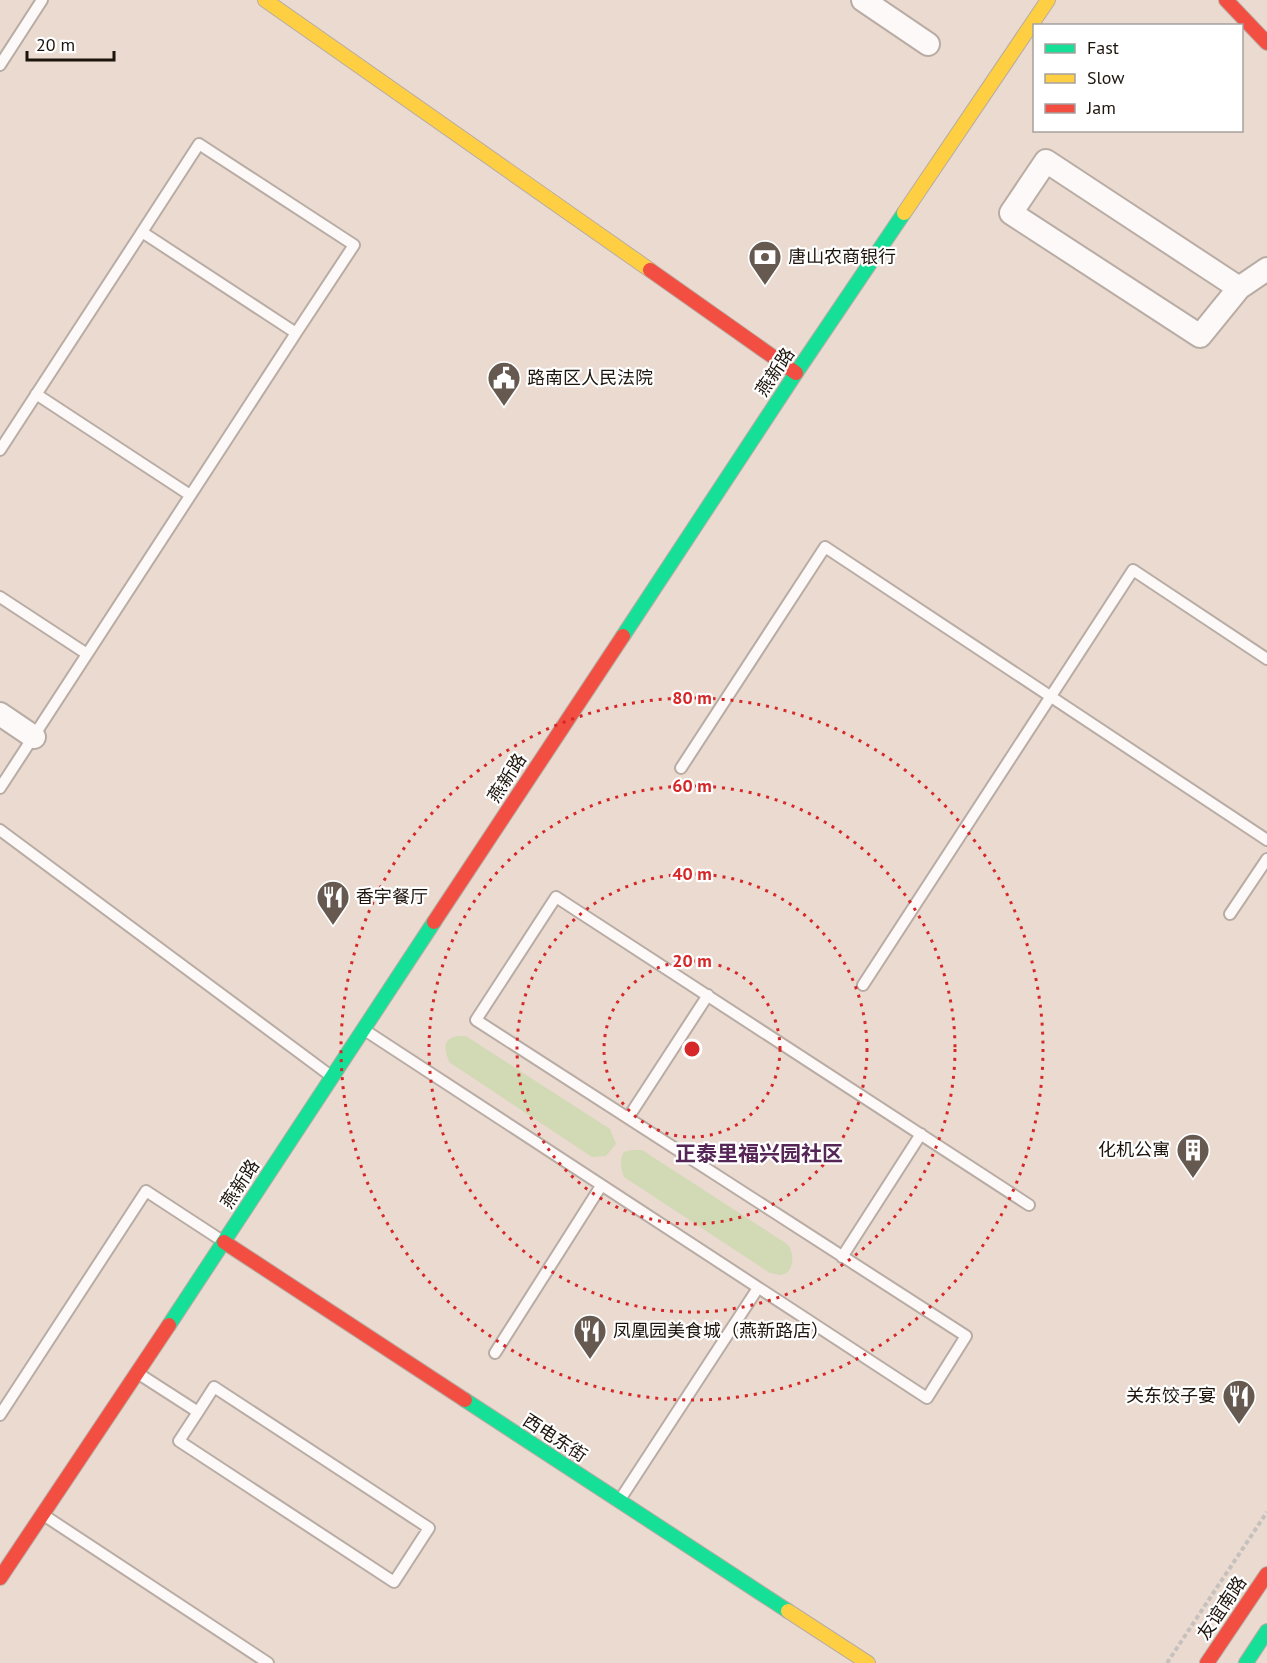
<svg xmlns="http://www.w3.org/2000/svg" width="1267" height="1663" viewBox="0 0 1267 1663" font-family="'PT Sans','Noto Sans SC',sans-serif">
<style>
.green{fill:#d1d9b5}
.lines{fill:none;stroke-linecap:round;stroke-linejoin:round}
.lane-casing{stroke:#b8aca4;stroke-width:14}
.street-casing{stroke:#b8aca4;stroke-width:26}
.fast-casing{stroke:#b8aca4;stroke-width:16}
.slow-casing{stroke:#b8aca4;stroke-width:16}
.jam-casing{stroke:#b8aca4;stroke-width:16}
.path{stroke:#c6c1bd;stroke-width:4;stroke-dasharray:4.5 3;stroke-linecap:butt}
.lane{stroke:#fcf9f8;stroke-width:10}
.street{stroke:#fcf9f8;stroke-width:22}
.fast{stroke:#16e098;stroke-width:14}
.slow{stroke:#ffcf43;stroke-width:14}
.jam{stroke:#f24e42;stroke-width:14}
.ring{fill:none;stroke:#d62828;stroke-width:3;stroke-dasharray:3 6}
.labels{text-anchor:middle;stroke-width:4.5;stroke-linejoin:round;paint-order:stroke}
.poi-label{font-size:18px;fill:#1d140c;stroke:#fff;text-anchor:start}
.street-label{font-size:18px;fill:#1d140c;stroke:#fff}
.quarter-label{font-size:21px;font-weight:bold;fill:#562657;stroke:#fff}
.centre{fill:#d62828;stroke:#fff;stroke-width:3}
.ring-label{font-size:18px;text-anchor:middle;font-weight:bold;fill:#d62828;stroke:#fff;stroke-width:4.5;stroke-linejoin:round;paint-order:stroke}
</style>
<rect width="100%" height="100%" fill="#eadacf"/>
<path class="green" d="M 457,1036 L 466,1036 L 610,1129 L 616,1144 L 606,1156 L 592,1157 L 449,1062 C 445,1049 441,1040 457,1036 Z
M 632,1150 L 642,1150 L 787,1244 C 795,1252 795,1273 781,1275 C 779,1275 772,1273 770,1273 L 624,1177 C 621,1168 619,1160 624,1152 Z"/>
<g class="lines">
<defs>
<path id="lane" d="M 0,65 L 42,0
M 142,232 L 199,144 L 354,245 L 296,333
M 36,394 L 190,495
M 0,450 L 142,232 L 296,333 L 0,788
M 0,597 L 87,654
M 681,768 L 825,547 L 1267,840
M 0,830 L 331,1076
M 1230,914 L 1267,859
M 863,985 L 1133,570 L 1267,659
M 366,1031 L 927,1398 L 966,1336 L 476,1020 L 556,897 L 1029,1205
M 628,1118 L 708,995
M 842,1257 L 921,1134
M 495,1353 L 601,1186
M 139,1374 L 198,1412 L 179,1441 L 394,1582 L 429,1528 L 214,1387 L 198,1412
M 0,1415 L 146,1191 L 221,1240
M 621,1498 L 758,1288
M 45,1516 L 268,1663"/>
<path id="street" d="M 863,0 L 928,44
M 1239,288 L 1046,161 L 1011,213 L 1200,336 L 1239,288 L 1267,269
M 0,714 L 34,737"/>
<path id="fast" d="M 623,636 L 796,373 L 904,213
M 169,1325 L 434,922
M 465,1400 L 788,1611
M 1246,1663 L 1267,1631"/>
<path id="slow" d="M 265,0 L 650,270
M 904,213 L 1048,0
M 788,1611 L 868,1663"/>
<path id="jam" d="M 1226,0 L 1267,43
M 650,270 L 796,373
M 434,922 L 623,636
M 224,1242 L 465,1400
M 0,1578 L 169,1325
M 1207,1663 L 1267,1574"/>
</defs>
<use href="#lane" class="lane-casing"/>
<use href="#street" class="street-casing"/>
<use href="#fast" class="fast-casing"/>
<use href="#slow" class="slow-casing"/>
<use href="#jam" class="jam-casing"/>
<path class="path" d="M 1167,1663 L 1267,1512"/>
<use href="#lane" class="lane"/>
<use href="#street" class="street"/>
<use href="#fast" class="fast"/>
<use href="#slow" class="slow"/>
<use href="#jam" class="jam"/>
</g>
<g class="ring">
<circle cx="692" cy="1049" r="88"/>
<circle cx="692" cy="1049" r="175"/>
<circle cx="692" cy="1049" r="263"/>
<circle cx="692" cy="1049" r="351"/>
</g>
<defs>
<symbol id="bank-pin" viewBox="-11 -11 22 30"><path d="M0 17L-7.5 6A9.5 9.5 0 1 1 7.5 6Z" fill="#655950" stroke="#fff"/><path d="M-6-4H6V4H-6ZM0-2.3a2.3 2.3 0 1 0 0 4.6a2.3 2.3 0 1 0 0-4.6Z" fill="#fff"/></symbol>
<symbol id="civic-pin" viewBox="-11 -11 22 30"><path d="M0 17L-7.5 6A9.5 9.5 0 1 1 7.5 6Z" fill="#655950" stroke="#fff"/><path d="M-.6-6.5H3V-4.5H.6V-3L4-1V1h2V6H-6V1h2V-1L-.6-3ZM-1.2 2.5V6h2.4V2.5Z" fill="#fff"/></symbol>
<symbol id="restaurant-pin" viewBox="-11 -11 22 30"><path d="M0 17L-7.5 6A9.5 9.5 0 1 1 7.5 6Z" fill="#655950" stroke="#fff"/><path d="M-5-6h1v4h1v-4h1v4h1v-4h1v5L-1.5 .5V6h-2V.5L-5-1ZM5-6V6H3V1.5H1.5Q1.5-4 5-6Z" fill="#fff"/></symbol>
<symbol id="building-pin" viewBox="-11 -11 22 30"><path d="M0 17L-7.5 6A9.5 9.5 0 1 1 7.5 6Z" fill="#655950" stroke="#fff"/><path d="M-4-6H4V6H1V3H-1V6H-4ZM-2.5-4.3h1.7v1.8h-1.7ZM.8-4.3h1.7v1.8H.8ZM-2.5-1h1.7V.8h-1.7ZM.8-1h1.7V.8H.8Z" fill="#fff"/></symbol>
</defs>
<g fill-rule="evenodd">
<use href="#bank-pin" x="746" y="238" width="38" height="52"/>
<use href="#civic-pin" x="485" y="359" width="38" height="52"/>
<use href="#restaurant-pin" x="314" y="878" width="38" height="52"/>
<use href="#building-pin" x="1174" y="1131" width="38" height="52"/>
<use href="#restaurant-pin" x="571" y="1312" width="38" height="52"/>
<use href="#restaurant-pin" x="1220" y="1377" width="38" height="52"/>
</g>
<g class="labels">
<g class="poi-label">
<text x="788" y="263">唐山农商银行</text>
<text x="527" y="384">路南区人民法院</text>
<text x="356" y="903">香宇餐厅</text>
<text x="1170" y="1156" text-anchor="end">化机公寓</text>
<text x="613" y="1337">凤凰园美食城（燕新路店）</text>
<text x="1216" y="1402" text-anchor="end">关东饺子宴</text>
</g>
<g class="street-label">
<text transform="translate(775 372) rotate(-56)" y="6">燕新路</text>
<text transform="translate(507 778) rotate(-57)" y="6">燕新路</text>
<text transform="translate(240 1184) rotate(-57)" y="6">燕新路</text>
<text transform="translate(555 1438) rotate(33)" y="6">西电东街</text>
<text transform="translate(1222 1608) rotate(-56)" y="6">友谊南路</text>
</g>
<g class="quarter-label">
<text x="759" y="1161">正泰里福兴园社区</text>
</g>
</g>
<circle cx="692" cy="1049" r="9" class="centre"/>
<g class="ring-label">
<text x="692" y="704">80 m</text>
<text x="692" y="792">60 m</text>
<text x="692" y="880">40 m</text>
<text x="692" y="967">20 m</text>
</g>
<rect x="1033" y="24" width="210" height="108" fill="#ffffff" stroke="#a5a19e" stroke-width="1.5"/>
<rect x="1045" y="44" width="30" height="9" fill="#16e098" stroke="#a5a19e" stroke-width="1.5"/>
<text x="1087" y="54" font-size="18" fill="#1d140c">Fast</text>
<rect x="1045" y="74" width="30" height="9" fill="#ffcf43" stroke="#a5a19e" stroke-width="1.5"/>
<text x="1087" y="84" font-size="18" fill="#1d140c">Slow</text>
<rect x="1045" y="104" width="30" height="9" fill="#f24e42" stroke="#a5a19e" stroke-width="1.5"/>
<text x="1087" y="114" font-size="18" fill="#1d140c">Jam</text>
<path d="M27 51v9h87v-9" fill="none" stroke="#1d140c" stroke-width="3"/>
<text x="36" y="51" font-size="18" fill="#1d140c" stroke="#ffffff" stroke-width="4.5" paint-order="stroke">20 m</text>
</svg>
